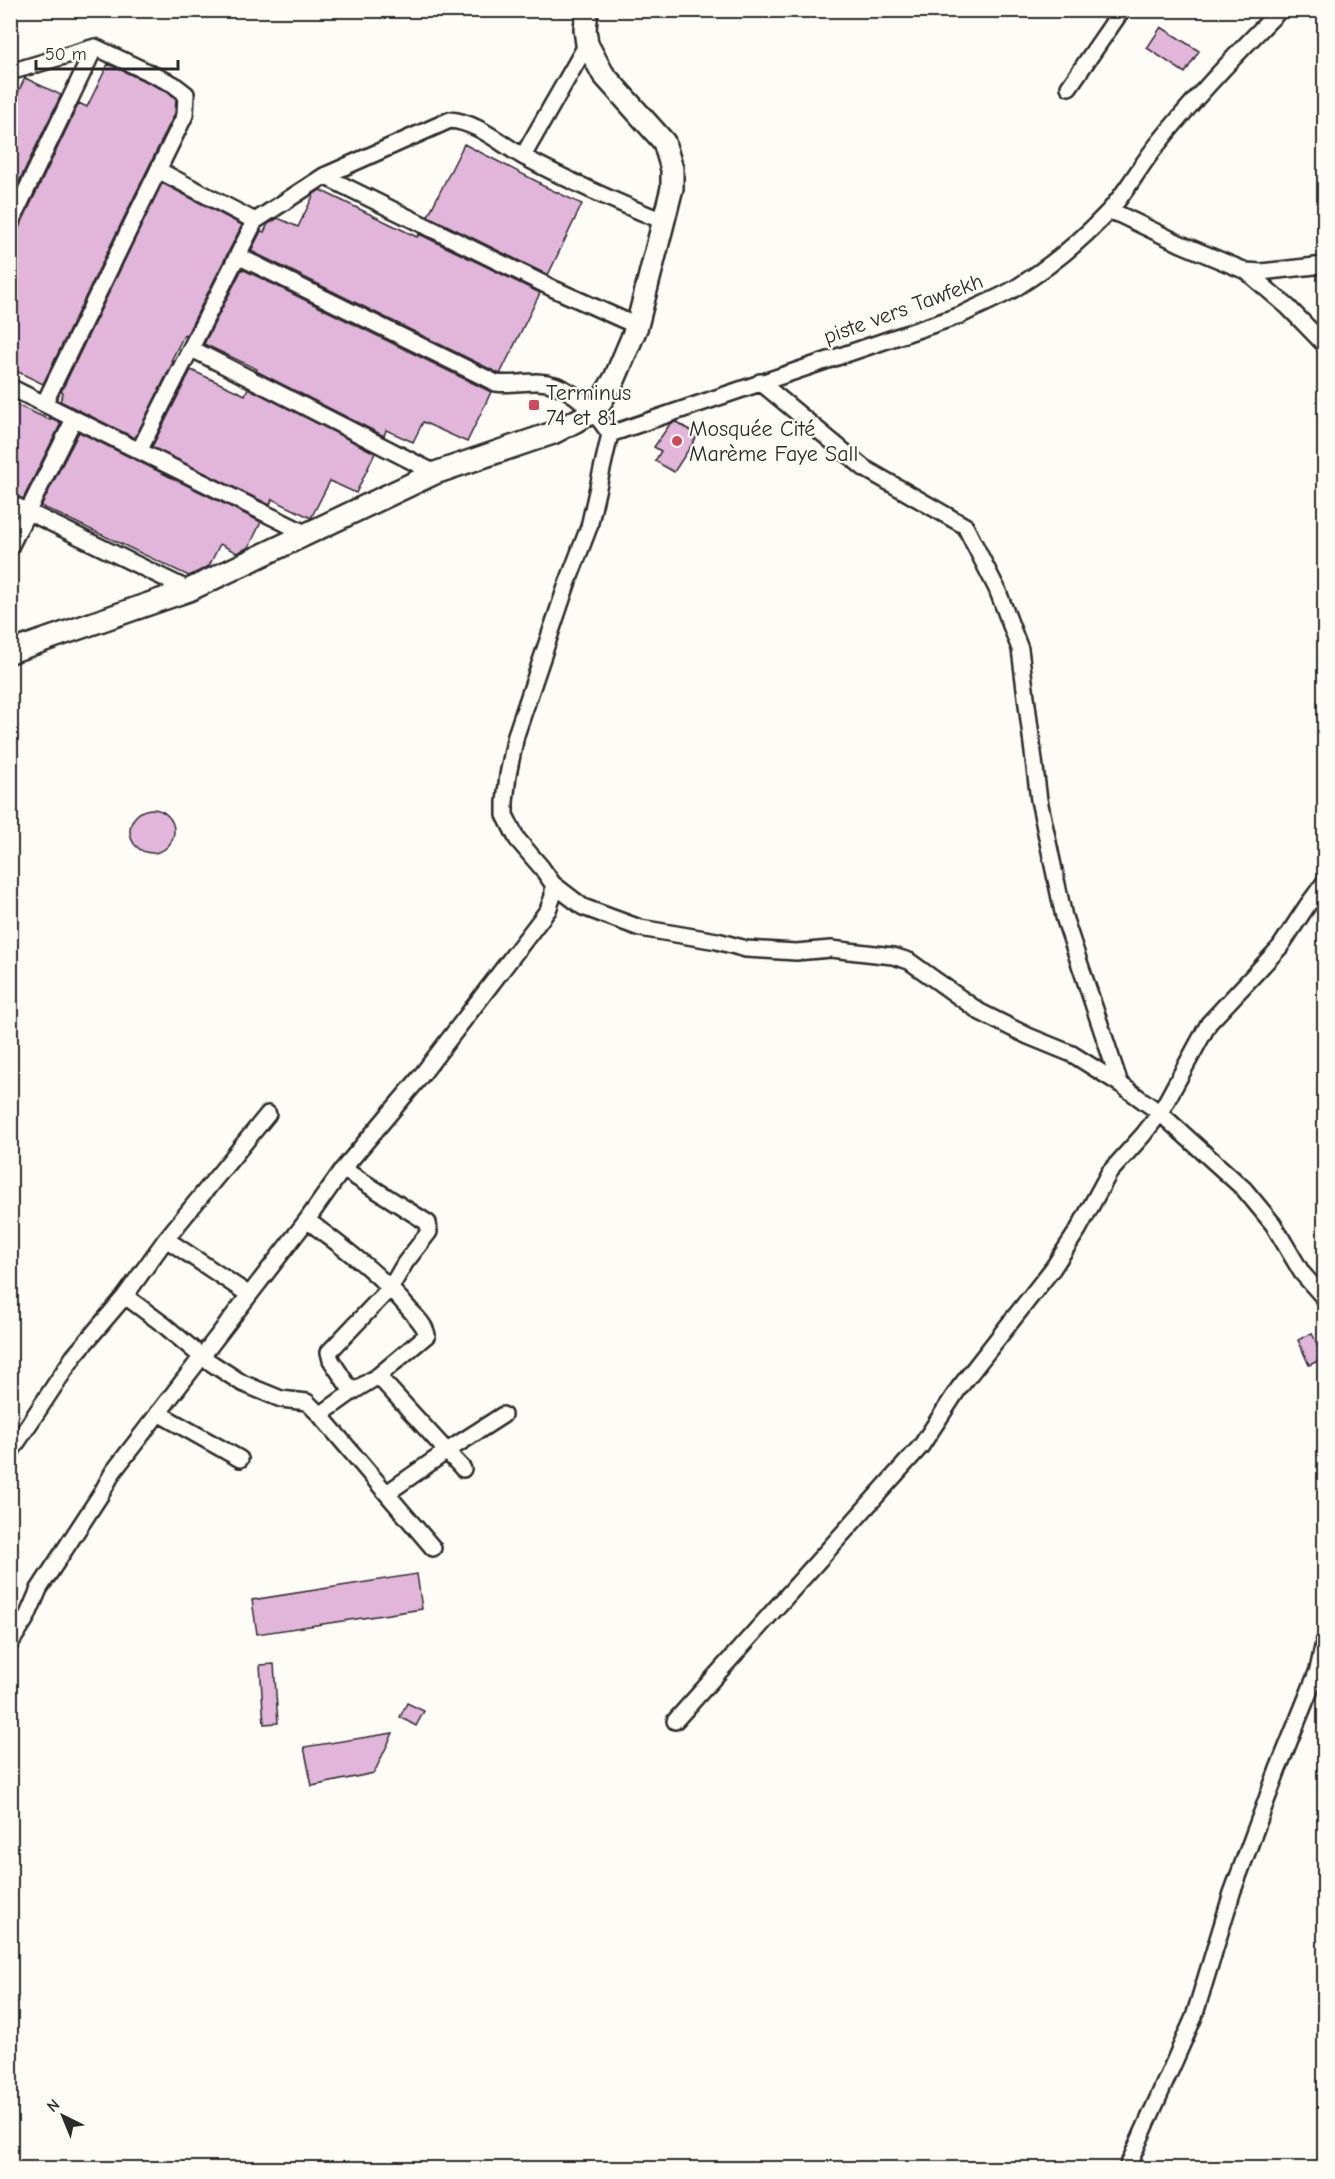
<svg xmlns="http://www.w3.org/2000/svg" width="1335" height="2179" viewBox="0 0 1335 2179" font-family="'Comic Neue',sans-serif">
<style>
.building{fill:#e2b5da;stroke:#2b2b2b;stroke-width:1.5}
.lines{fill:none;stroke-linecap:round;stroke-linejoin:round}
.street-casing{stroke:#2b2b2b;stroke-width:20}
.secondary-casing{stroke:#2b2b2b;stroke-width:26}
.street{stroke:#fdfcf7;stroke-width:15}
.secondary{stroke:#fdfcf7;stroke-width:21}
.poi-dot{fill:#d1495b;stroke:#fdfcf7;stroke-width:2}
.labels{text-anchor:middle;stroke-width:4.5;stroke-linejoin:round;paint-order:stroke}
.street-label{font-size:22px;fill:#2b2b2b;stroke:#fdfcf7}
.poi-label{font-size:22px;fill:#2b2b2b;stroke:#fdfcf7;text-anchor:start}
</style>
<rect width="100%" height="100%" fill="#fdfcf7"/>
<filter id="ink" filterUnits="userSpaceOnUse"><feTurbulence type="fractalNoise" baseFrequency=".0167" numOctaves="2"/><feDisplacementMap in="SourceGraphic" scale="12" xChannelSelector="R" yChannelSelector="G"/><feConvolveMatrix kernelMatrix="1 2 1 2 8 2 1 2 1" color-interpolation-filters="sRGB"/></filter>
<g filter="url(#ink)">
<path class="building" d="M 1161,27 L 1199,51 L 1185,73 L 1147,48 Z
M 108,64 L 168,92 L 176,99 L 175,113 L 43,384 L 10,368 L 10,234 L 19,228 L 79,103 L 87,107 Z
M 25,78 L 61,95 L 10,200 L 10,109 Z
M 464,144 L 540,183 L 539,184 L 582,204 L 548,275 L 428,216 Z
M 162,183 L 242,225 L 186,336 L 184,335 L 171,361 L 173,362 L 135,438 L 60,401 L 63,393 L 61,392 Z
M 320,190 L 417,237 L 419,234 L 540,293 L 500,374 L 251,251 L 261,231 L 264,232 L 268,224 L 278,218 L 298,227 L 314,194 Z
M 242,269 L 491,392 L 467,442 L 423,422 L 413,442 L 386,430 L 384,436 L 256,371 L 257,369 L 204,344 Z
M 191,370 L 245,395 L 248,388 L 375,453 L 356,493 L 330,481 L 311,518 L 272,499 L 270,505 L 152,447 Z
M 10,402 L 50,420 L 51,418 L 61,423 L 23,499 L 10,493 Z
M 676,422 L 698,435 L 674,472 L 655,461 L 661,451 L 654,447 L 670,424 Z
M 79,432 L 261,522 L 249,547 L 237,553 L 220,544 L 209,566 L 189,576 L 41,506 Z
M130 831a22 22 0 1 1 44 0a22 22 0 1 1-44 0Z
M 1312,1333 L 1323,1359 L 1309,1365 L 1298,1340 Z
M 417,1574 L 422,1609 L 257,1634 L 252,1600 Z
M 274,1664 L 278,1723 L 264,1724 L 260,1665 Z
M 407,1703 L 424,1711 L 416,1726 L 400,1717 Z
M 393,1733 L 374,1773 L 312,1786 L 304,1747 Z"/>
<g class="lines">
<defs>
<path id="street" d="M 10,72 L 95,47 L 173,84 L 186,94 L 185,115 L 44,404
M 1069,87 L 1122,10
M 523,156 L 587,44
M 158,170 L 255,221
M 324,176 L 554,289 L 637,326
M 1110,210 L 1181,244 L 1246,271 L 1261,272 L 1324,265
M 10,224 L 95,47
M 1246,271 L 1288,307 L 1324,344
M 192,349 L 435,473
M 760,382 L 864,468 L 965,526 L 997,589 L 1020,649 L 1039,800 L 1064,917 L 1120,1084
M 10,387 L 307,534
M 610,434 L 961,315 C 978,306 997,299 1014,289 C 1048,268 1082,240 1109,211 C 1127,191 1140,166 1157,145 C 1195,97 1237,53 1280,10
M 139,451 L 255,221 L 324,176 L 450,120 C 477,122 501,144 524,157 C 569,181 616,202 663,221
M 10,503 L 189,590
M 10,547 L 74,419
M 553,884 L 583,907 L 640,928 L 717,941 L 746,949 L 796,952 L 831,949 L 893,956 L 909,961 L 980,1012 L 1028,1036 L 1072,1054 L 1120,1084 L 1160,1113 L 1244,1189 L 1273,1224 L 1302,1273 L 1324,1298
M 343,1169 L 428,1223 L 429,1232 L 405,1263 L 391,1287 L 329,1352 L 331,1360 L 352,1392
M 307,1220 C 345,1249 378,1272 409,1309 C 416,1317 425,1325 427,1335 L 378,1376 L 352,1392 L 320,1415
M 166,1239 L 248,1294
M 125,1296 L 164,1325 L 202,1357 L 242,1383 L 281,1399 L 307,1402 L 320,1415 L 433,1548
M 378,1376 L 463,1469
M 158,1413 L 240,1459
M 10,1453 L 74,1356 L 125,1296 L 166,1239 L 268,1114
M 387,1493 L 447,1451 L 503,1415
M 10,1644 L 27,1617 L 39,1589 L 101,1494 L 113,1472 L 307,1220 L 343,1169 L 417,1081 L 548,910 L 553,896 L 553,884 L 541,867 L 517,839 L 505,815 L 505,802 L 508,775 L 516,735 L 566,587 L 589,527 L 610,434 C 593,409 568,381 535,382 C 521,382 510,385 496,383 L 238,256
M 675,1721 L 921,1446 L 959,1388 L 1053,1268 L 1078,1230 L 1109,1173 L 1143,1135 L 1160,1113 L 1209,1023 L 1280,947 L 1307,906 L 1324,883
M 1127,2168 L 1194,2017 L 1232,1893 L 1278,1769 L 1318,1670 L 1324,1642"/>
<path id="secondary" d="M 10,652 L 189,590 L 435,473 L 553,433 L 595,411 L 615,378 L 637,326 L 672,188 L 672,169 L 664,142 L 603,74 L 587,44 L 585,29 L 587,10"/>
</defs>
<use href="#street" class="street-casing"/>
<use href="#secondary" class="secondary-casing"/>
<use href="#street" class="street"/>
<use href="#secondary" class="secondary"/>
</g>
</g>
<g class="poi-dot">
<rect x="528" y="399" width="12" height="12" rx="3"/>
<circle cx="677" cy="441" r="6"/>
</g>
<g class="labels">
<g class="street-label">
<text transform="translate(903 308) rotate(-20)" y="8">piste vers Tawfekh</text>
</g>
<g class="poi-label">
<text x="546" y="400">Terminus<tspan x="546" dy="25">74 et 81</tspan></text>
<text x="689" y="436">Mosquée Cité<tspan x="689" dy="25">Marème Faye Sall</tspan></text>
</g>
</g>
<rect width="1335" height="2179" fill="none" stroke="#fdfcf7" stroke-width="36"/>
<rect x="18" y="18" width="1299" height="2143" fill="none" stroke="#2b2b2b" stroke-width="2" filter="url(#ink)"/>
<g transform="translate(63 2116) rotate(317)" stroke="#fdfcf7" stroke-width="4.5" paint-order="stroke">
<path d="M0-4.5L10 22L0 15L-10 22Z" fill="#2b2b2b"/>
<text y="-9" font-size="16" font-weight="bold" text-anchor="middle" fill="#2b2b2b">N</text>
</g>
<path d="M36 60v9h142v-9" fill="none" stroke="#2b2b2b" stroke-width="3"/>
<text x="45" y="60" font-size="18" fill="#2b2b2b" stroke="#fdfcf7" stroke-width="4.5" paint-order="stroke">50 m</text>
</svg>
